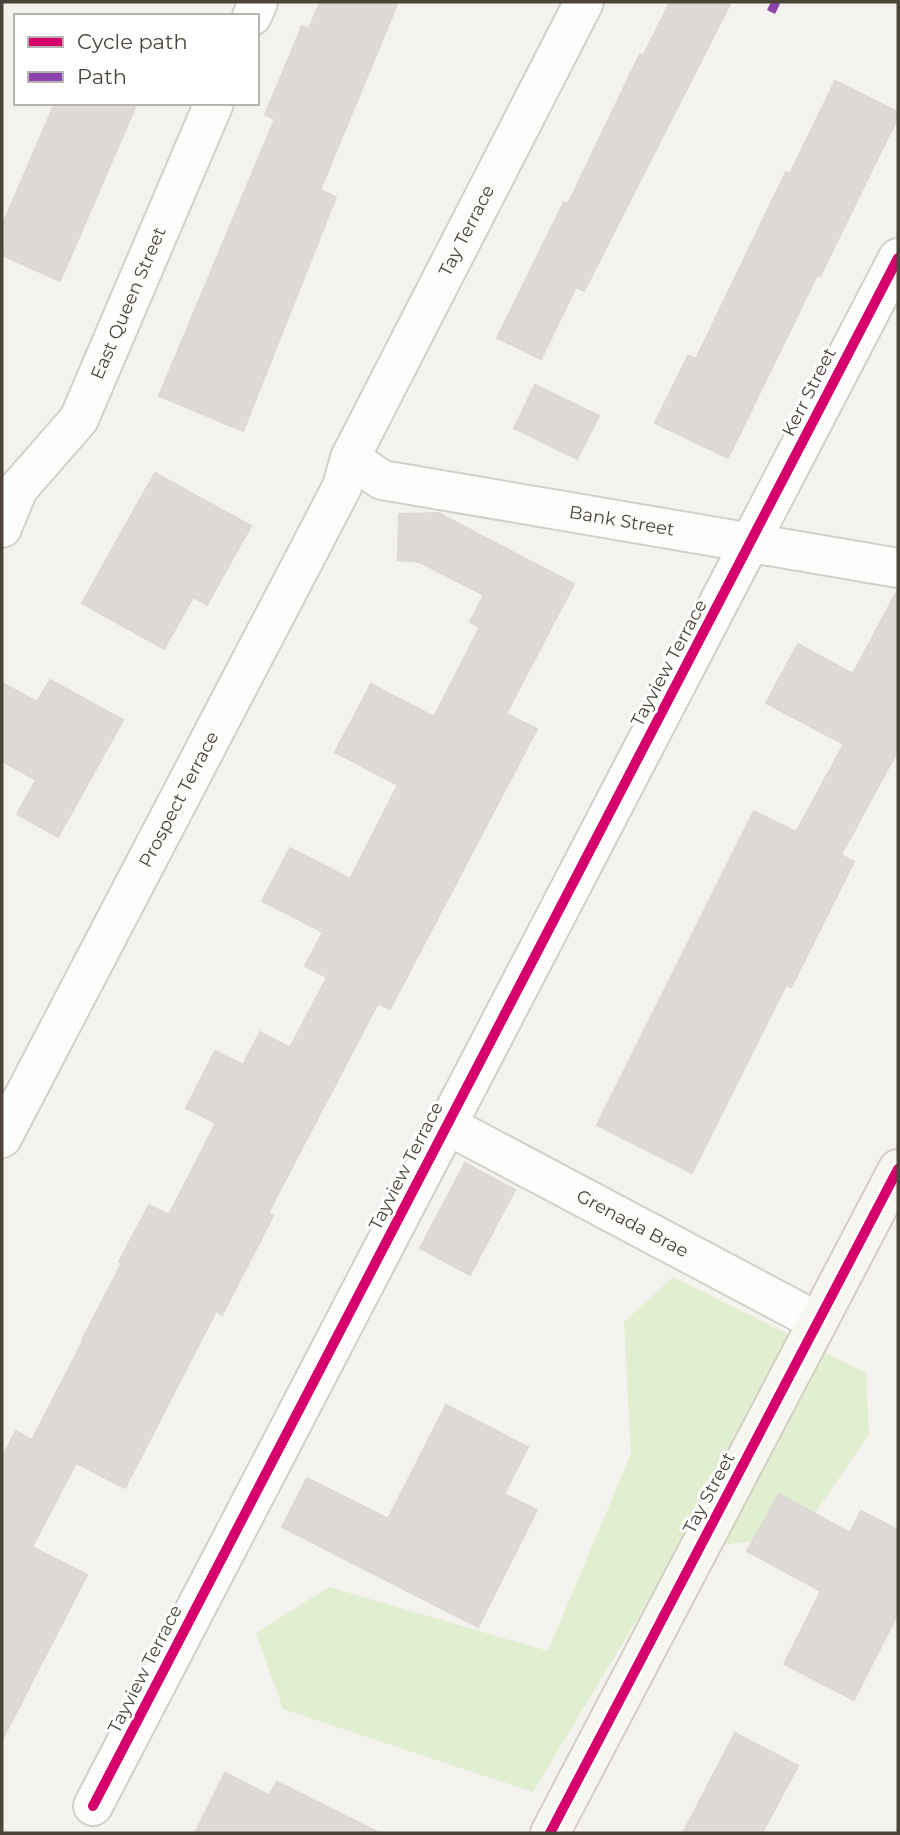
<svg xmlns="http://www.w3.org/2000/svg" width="900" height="1835" viewBox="0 0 900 1835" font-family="Montserrat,sans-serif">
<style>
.green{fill:#e1eecf}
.building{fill:#dedbd6;stroke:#dcd9d4;stroke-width:2}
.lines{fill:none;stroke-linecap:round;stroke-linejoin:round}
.minor-casing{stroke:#d2d0cb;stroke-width:42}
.secondary-casing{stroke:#d3cfc5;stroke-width:42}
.minor{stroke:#fdfdfc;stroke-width:38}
.secondary{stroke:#f7f6f1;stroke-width:38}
.quiet{stroke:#8e44ad;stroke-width:9;stroke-dasharray:18 9;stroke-linecap:butt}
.cycleway-casing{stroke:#fff;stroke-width:15}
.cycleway{stroke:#d6006c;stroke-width:10}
.labels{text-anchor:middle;stroke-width:6;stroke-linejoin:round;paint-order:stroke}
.street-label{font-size:18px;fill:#4b4439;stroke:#fff}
</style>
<rect width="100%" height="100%" fill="#f4f2ee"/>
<path class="green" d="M 673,1277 L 866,1373 L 869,1434 L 798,1538 L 680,1548 L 533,1792 L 283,1709 L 256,1633 L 329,1587 L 548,1651 L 631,1454 L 624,1322 Z"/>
<path class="building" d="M 320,2 L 398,2 L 320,190 L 336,197 L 243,431 L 159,396 L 275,119 L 265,115 L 302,26 L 309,29 Z
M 670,2 L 731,2 L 584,291 L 576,287 L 541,359 L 497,338 L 564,202 L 568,204 L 640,54 L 643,56 Z
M 835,81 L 898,112 L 898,117 L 820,276 L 817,275 L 728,458 L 655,423 L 688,356 L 696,359 L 786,172 L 790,174 Z
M 55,103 L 137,103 L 60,281 L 2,255 L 2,226 Z
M 535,385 L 599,416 L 577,459 L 514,428 Z
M 155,473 L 251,526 L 207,605 L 193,597 L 164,649 L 82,603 Z
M 438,513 L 574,584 L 506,714 L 537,729 L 390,1009 L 378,1003 L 268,1213 L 273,1216 L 222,1315 L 216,1311 L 125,1488 L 76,1463 L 32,1547 L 87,1575 L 2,1740 L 2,1458 L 16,1431 L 32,1440 L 83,1341 L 82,1340 L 122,1263 L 119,1262 L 149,1205 L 169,1215 L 216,1123 L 186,1108 L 215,1051 L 243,1065 L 260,1032 L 290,1048 L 327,977 L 305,966 L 323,932 L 262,901 L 290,848 L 350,879 L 398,785 L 335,752 L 371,684 L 434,717 L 480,627 L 470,622 L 484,595 L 420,562 L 398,560 L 399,514 Z
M 898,589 L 898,750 L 841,855 L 854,862 L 791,987 L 786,985 L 692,1173 L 597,1125 L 754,811 L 796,832 L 844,744 L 766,703 L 798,644 L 853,674 Z
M 50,680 L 123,720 L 58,837 L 17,814 L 36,780 L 2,761 L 2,683 L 37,702 Z
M 465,1163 L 515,1190 L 470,1275 L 420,1248 Z
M 446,1405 L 528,1447 L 504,1494 L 537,1510 L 478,1627 L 282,1527 L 307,1478 L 388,1519 Z
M 779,1494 L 850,1533 L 861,1511 L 898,1530 L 898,1613 L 854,1700 L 784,1664 L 821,1591 L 747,1551 Z
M 735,1733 L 798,1766 L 762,1833 L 683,1833 Z
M 225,1773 L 269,1795 L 277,1782 L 379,1833 L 195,1833 Z"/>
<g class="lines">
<defs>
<g id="minor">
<path d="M 252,16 L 258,2"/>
<path id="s1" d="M 350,458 L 382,480 L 898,568"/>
<path id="s2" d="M 2,528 L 18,489 L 79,419 L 214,103"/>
<path id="s3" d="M 447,1125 L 818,1322"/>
<path id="s4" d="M 2,1138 L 342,487 L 350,458 L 584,2"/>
<path d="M 93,1806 L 898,258"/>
</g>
<path id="secondary" d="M 550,1833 L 898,1169"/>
</defs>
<use href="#minor" class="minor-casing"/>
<use href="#secondary" class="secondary-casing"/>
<use href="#minor" class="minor"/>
<use href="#secondary" class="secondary"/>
<path class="quiet" d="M 771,12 L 776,2"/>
<defs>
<path id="cycleway" d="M 93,1806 L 898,258
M 550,1833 L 898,1169"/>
</defs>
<use href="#cycleway" class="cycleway-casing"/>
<use href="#cycleway" class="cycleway"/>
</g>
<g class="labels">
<g class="street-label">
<text dy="6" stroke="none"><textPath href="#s4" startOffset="1020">Tay Terrace</textPath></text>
<text dy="6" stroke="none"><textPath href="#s2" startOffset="261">East Queen Street</textPath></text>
<text transform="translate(809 392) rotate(-63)" y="6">Kerr Street</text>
<text dy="6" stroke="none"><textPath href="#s1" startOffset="282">Bank Street</textPath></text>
<text transform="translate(669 663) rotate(-62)" y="6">Tayview Terrace</text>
<text dy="6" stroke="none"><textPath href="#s4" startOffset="382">Prospect Terrace</textPath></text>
<text transform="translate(406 1166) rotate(-63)" y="6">Tayview Terrace</text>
<text dy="6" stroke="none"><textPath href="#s3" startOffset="210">Grenada Brae</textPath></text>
<text transform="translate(709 1493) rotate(-62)" y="6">Tay Street</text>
<text transform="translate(145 1669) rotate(-63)" y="6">Tayview Terrace</text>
</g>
</g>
<rect width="900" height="1835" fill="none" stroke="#4b4439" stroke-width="7"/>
<rect x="14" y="14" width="245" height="91" fill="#ffffff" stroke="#b7b4b0" stroke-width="2"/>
<rect x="28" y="37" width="35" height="10" fill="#d6006c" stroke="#b7b4b0" stroke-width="2"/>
<text x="77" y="49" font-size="21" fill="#4b4439">Cycle path</text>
<rect x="28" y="72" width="35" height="10" fill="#8e44ad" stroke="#b7b4b0" stroke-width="2"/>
<text x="77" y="84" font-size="21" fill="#4b4439">Path</text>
</svg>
